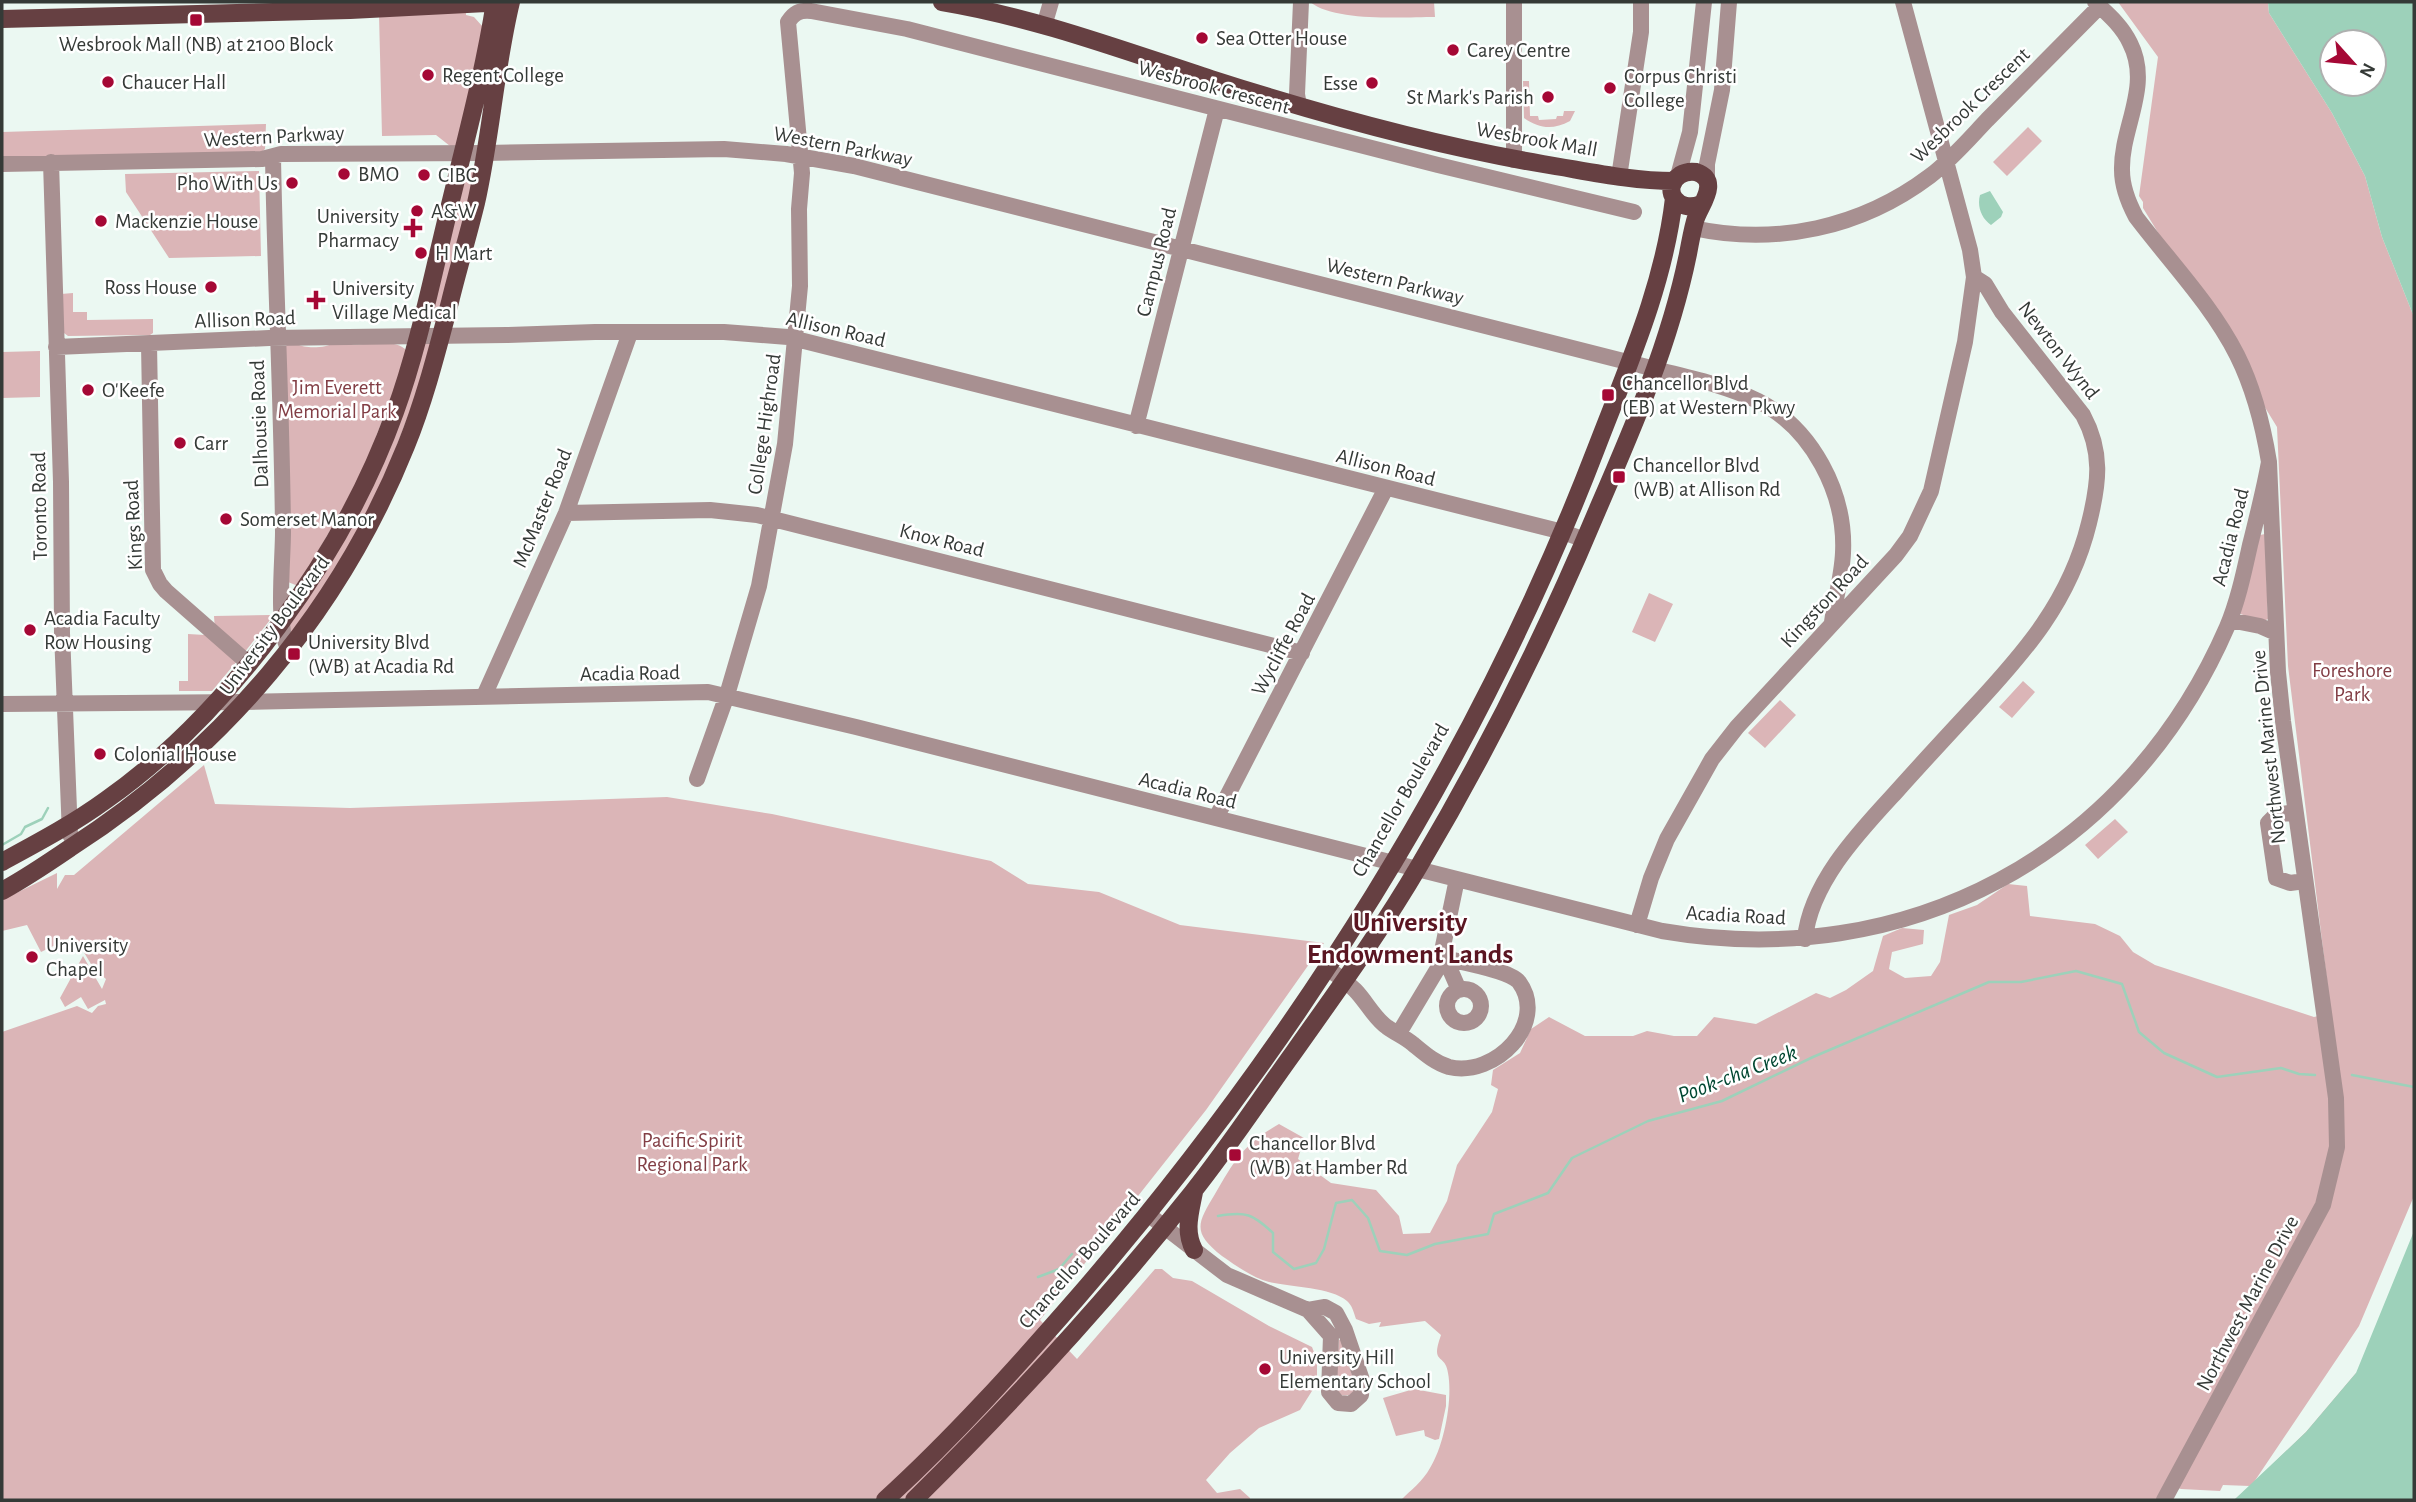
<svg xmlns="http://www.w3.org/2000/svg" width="2416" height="1502" viewBox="0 0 2416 1502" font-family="'Alegreya Sans',sans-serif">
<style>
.green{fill:#dbb5b7}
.water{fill:#9dd1ba;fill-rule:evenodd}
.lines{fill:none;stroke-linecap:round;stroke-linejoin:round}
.stream{stroke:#9dd1ba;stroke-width:2.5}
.minor{stroke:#a89091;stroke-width:16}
.major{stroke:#664042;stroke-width:18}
.poi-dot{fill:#a50835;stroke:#fff;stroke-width:2.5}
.labels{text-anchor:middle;stroke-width:5;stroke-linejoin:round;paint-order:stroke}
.poi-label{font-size:21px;fill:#353a37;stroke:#fff;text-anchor:start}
.street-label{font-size:21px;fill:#353a37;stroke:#fff}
.park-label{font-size:21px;fill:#823e45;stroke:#fff}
.water-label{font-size:23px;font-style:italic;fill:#004731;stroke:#fff}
.district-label{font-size:28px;font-weight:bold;fill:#5b1622;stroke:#fff}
</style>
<rect width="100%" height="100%" fill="#ebf8f2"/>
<path class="green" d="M 1310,2 L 1434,2 L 1435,17 C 1402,17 1335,22 1310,2 Z
M 2118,2 L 2268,2 L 2269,13 L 2332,113 L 2365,176 L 2382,237 L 2414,317 L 2414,1196 L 2359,1326 L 2254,1482 L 2306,1432 L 2356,1373 L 2338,1493 L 2234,1500 L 2250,1486 L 2223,1485 L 2220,1491 L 2181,1489 L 2168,1485 L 2160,1500 L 1401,1500 C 1411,1490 1423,1481 1430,1468 C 1444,1446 1453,1399 1448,1373 C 1445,1352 1430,1366 1441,1335 L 1425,1321 L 1379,1327 L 1381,1322 L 1369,1324 L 1356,1319 C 1354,1313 1352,1305 1347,1301 C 1331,1287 1290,1287 1269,1282 C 1253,1278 1235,1265 1222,1256 C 1192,1232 1197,1224 1215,1194 C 1235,1159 1244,1144 1279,1124 L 1304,1138 L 1298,1159 L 1331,1183 L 1376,1190 L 1399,1216 L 1403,1234 L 1430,1233 L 1447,1201 L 1457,1165 L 1492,1112 L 1498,1089 L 1491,1085 L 1493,1070 L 1520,1053 L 1531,1029 L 1549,1017 L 1585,1036 L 1633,1036 L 1647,1031 L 1674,1036 L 1697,1036 L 1714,1017 L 1756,1024 L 1816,993 L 1830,998 L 1846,990 L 1873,971 L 1883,936 L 1902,928 L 1924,930 L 1923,944 L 1892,952 L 1889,969 L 1905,978 L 1931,976 L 1940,962 L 1949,915 L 1977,905 L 2008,884 L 2027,886 L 2030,916 L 2095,924 L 2120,936 L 2133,952 L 2155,965 L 2314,1017 L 2331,1013 L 2288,666 L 2277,427 L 2143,208 L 2143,202 L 2139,196 L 2158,57 Z
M 466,12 L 466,15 L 474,17 L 483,27 L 457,146 L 450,146 L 436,135 L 382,136 L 379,14 Z
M 1523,81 L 1529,81 L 1530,116 L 1538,116 L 1539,120 L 1556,119 L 1557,116 L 1563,116 L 1564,111 L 1575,111 L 1570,121 C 1553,130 1540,129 1524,118 Z
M 266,124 L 265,149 L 260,154 L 2,158 L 2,132 Z
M 2028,127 L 2042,141 L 2007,176 L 1993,162 Z
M 465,166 L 479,166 L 438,322 L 426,321 Z
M 259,171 L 261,256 L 169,258 L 126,192 L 125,174 Z
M 73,293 L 73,312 L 87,312 L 87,320 L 153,319 L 153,333 L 150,335 L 68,336 L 64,333 L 61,294 Z
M 334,343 L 349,343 L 353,345 C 369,344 396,338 407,351 L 402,371 L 358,482 L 298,586 L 288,582 L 285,347 L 287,345 L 297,344 C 305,349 326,348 334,343 Z
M 432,343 L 427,366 L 372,511 L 293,635 L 288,625 L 419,345 Z
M 40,351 L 40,397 L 2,398 L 2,352 Z
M 2265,534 L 2268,619 L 2264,621 L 2240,614 L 2260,535 Z
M 1649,593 L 1673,604 L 1655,642 L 1632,632 Z
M 270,615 L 270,620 L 244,653 L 215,630 L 214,616 Z
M 188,634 L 205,635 L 237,661 L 212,691 L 179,691 L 179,681 L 188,681 Z
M 2023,681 L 2035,692 L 2012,718 L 1999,707 Z
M 1780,700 L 1796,715 L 1765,748 L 1748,733 Z
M 204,765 L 215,804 L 350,808 L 667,797 L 772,814 L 991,861 L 1028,884 L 1099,892 L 1180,925 L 1324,943 L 1206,1110 L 1040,1320 L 1077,1359 L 1155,1269 L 1162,1269 L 1173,1278 L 1192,1281 L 1269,1326 L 1312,1347 L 1317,1360 L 1317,1383 L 1300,1410 L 1259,1428 L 1230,1453 L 1206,1480 L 1217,1493 L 1240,1489 L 1250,1498 L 1250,1500 L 2,1500 L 2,1032 L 77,1006 L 92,1013 L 98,1006 L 106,1004 L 105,1000 L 88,1009 L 81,997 L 65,1007 L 60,998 L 83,956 L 102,989 L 106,979 L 94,969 L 74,936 L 41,952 L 27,925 L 2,931 L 2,900 L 57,873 L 57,889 L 65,875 L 74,875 Z
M 2115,819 L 2128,832 L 2098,859 L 2085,845 Z
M 1339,1340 L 1341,1340 L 1355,1384 C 1356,1394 1349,1397 1340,1395 L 1335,1388 Z
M 1414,1389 L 1446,1395 L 1446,1406 L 1439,1439 L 1435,1440 L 1425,1436 L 1424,1430 L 1396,1436 L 1383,1398 Z"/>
<path class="water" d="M 2268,2 L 2414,2 L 2414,317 L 2382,237 L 2365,176 L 2332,113 L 2269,13 ZM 2332,42 L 2374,42 L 2374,84 L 2332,84 Z
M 1990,191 L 2003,212 L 2001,217 L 1991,225 C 1981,218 1977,206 1980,195 Z
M 2414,1231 L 2414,1500 L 2234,1500 L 2306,1432 L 2356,1373 Z"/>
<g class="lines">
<path class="stream" d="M 2,845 L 21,834 L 25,827 L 42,819 L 48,808
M 2352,1075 L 2414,1087
M 1218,1216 C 1246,1211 1253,1214 1273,1233 L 1273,1252 L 1294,1269 L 1316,1263 L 1324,1249 L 1336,1203 L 1352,1200 L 1368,1218 L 1380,1251 L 1407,1255 L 1435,1244 L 1488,1234 L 1494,1214 L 1548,1193 L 1572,1158 L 1648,1121 L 1722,1101 L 1813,1057 L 1989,982 L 2021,982 L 2076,971 L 2122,984 L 2139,1032 L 2164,1053 L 2217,1077 L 2281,1068 L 2299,1074 L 2315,1075
M 1038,1277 L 1059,1269 L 1072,1254"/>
<path class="minor" d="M 1514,2 L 1514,160
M 2095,2 C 2108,14 2122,26 2130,43 C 2152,86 2121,127 2122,170 C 2122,187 2128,202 2136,217 C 2170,262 2211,304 2237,355 C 2254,389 2263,425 2269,462 L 2278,672 L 2283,721 L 2336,1098 L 2337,1147 L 2323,1205 L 2164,1500
M 1044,26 L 1051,2
M 1299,106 L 1297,94 L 1301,2
M 273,156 C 275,281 282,407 283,532 C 283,560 276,627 288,648
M 51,162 L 61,482 L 62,633 L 70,835
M 2,164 L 262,159 L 281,154 L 485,153 L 724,149 L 786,154 L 854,166 L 1655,369 C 1690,378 1725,385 1758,401 C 1812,428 1846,493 1843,553 C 1842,576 1835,600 1832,622
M 1678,176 L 1690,132 L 1704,2
M 1619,177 L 1641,32 L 1641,2
M 1707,182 L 1707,164 L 1722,90 L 1729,2
M 1693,228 C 1776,246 1861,228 1930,176 C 1951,160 1969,139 1987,120 C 2025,82 2062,44 2100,6
M 149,344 L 153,570 L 160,584 L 166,591 L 248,663
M 56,347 L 269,338 L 507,335 L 595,332 L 724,332 L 788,337 L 1563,532 L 1585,540
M 1136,426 L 1217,109
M 566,513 L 710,510 L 757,515 L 1302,653
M 2230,620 L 2260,626 L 2276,633
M 484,696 L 566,513 L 630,333
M 2,704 L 245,702 L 708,692 L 856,727 L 1662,931 C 1907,973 2128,855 2227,627 C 2238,601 2244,572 2250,545 C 2257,517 2264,490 2269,462
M 697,779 L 727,695 L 759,586 L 785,444 L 800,286 L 799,209 L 802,173 L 788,22 C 794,13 799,10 811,11 L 907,29 L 1438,165 L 1634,212
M 2295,812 L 2276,815 L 2268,823 L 2276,878 L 2290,883 L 2305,881
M 1216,818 L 1386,488
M 1457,879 L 1442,951 L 1459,990
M 1637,925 L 1651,878 L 1667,839 L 1712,759 L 1737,727 L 1896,555 L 1910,536 L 1931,491 L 1965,342 L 1974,277
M 1805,939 C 1810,883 1860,831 1896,792 C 1921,764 1946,737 1972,709 C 2025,652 2070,601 2089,523 C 2099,483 2103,452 2083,415 L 2002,312 L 1985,284 L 1974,277 L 1970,250 L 1903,2
M 1326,967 C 1336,975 1347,982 1355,990 C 1366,1001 1374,1018 1387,1027 C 1395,1033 1405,1037 1413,1044 C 1424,1053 1435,1063 1449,1067 C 1495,1078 1549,1023 1519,982 C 1509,970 1460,962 1444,958
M1447 1006a17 17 0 1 1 34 0a17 17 0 1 1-34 0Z
M 1399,1033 L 1444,958
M 1149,1215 L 1227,1275 L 1308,1310 L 1331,1336 L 1329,1392 L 1338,1403 L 1351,1404 L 1361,1395 L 1362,1380 L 1345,1330 L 1336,1313 L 1325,1307 L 1308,1310"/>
<path class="major" d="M 942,2 C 1033,17 1122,50 1211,79 C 1320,114 1431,145 1543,164 C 1587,171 1630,181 1674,181
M 2,19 L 350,10 L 506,2
M 2,862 C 37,843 73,824 106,800 C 230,713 344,554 395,412 C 418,349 432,278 448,213 C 465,142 484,73 495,2
M 2,891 C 26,878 48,863 70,848 C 221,751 339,613 406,446 C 425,399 437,351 450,302 C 458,269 468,236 476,203 C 491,137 495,68 511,2
M 1194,1192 C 1190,1213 1184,1231 1194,1250
M 885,1500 C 953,1438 1016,1368 1077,1298 C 1294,1047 1477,759 1596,449 C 1627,368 1664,286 1674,198
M 914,1500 C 1012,1403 1106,1301 1192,1193 C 1228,1148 1260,1099 1294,1052 C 1337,991 1381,931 1419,866 C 1486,753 1546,633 1597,511 C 1633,428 1670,343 1688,254 C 1690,243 1692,232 1695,221 C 1699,206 1722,181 1696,172 C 1690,171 1685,172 1680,175 C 1660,189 1678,214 1701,204"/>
</g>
<g class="poi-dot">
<rect x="189" y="13" width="14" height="14" rx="3.5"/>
<circle cx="1202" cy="38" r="7"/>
<circle cx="1453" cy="50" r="7"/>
<circle cx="428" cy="75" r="7"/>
<circle cx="108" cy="82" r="7"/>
<circle cx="1372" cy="83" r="7"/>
<circle cx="1610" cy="88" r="7"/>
<circle cx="1548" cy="97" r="7"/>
<circle cx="344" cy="174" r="7"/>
<circle cx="424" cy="175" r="7"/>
<circle cx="292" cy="183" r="7"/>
<circle cx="417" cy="211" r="7"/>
<circle cx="101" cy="221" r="7"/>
<path d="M409.5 217.5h7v7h7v7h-7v7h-7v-7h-7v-7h7z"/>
<circle cx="421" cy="253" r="7"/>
<circle cx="211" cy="287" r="7"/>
<path d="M312.5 289.5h7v7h7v7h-7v7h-7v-7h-7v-7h7z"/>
<circle cx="88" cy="390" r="7"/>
<rect x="1601" y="388" width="14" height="14" rx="3.5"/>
<circle cx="180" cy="443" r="7"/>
<rect x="1612" y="470" width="14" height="14" rx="3.5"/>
<circle cx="226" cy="519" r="7"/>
<circle cx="30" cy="630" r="7"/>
<rect x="287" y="647" width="14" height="14" rx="3.5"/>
<circle cx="100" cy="754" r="7"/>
<circle cx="32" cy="957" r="7"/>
<rect x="1228" y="1148" width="14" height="14" rx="3.5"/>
<circle cx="1265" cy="1369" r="7"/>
</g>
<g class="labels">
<g class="poi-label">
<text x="1216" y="45">Sea Otter House</text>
<text x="196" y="51" text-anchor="middle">Wesbrook Mall (NB) at 2100 Block</text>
<text x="1467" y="57">Carey Centre</text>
<text x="442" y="82">Regent College</text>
<text x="1624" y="83">Corpus Christi<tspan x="1624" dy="24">College</tspan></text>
<text x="122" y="89">Chaucer Hall</text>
<text x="1358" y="90" text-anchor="end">Esse</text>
<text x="1534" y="104" text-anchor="end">St Mark's Parish</text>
<text x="358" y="181">BMO</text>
<text x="438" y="182">CIBC</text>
<text x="278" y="190" text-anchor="end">Pho With Us</text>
<text x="431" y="218">A&amp;W</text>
<text x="399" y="223" text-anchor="end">University<tspan x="399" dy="24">Pharmacy</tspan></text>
<text x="115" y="228">Mackenzie House</text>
<text x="435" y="260">H Mart</text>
<text x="197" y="294" text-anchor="end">Ross House</text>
<text x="332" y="295">University<tspan x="332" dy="24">Village Medical</tspan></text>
<text x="1622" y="390">Chancellor Blvd<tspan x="1622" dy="24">(EB) at Western Pkwy</tspan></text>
<text x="102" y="397">O'Keefe</text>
<text x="194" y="450">Carr</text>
<text x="1633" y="472">Chancellor Blvd<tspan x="1633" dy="24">(WB) at Allison Rd</tspan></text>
<text x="240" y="526">Somerset Manor</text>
<text x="44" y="625">Acadia Faculty<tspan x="44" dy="24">Row Housing</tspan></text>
<text x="308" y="649">University Blvd<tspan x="308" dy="24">(WB) at Acadia Rd</tspan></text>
<text x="114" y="761">Colonial House</text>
<text x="46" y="952">University<tspan x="46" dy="24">Chapel</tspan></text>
<text x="1249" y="1150">Chancellor Blvd<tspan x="1249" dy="24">(WB) at Hamber Rd</tspan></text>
<text x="1279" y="1364">University Hill<tspan x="1279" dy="24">Elementary School</tspan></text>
</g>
<g class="street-label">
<text transform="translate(1214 87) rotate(15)" y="7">Wesbrook Crescent</text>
<text transform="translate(1970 105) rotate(-44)" y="7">Wesbrook Crescent</text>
<text transform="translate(274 136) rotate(-3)" y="7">Western Parkway</text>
<text transform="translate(1537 139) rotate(10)" y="7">Wesbrook Mall</text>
<text transform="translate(843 146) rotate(11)" y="7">Western Parkway</text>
<text transform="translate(1156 262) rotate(-76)" y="7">Campus Road</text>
<text transform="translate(1395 281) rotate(14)" y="7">Western Parkway</text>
<text transform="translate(245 319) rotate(-2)" y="7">Allison Road</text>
<text transform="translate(836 329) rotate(13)" y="7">Allison Road</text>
<text transform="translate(2059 350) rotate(52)" y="7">Newton Wynd</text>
<text transform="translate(259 424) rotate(-92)" y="7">Dalhousie Road</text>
<text transform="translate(764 424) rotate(-82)" y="7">College Highroad</text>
<text transform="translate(1386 467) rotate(14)" y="7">Allison Road</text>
<text transform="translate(39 506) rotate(-91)" y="7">Toronto Road</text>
<text transform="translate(542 508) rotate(-68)" y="7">McMaster Road</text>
<text transform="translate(133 525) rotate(-93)" y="7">Kings Road</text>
<text transform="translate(2230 537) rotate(-76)" y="7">Acadia Road</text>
<text transform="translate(942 540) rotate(14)" y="7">Knox Road</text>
<text transform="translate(1824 601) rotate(-47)" y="7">Kingston Road</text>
<text transform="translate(274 625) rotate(-53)" y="7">University Boulevard</text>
<text transform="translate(1283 644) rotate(-62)" y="7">Wycliffe Road</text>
<text transform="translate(630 673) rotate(-1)" y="7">Acadia Road</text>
<text transform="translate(2268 747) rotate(-96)" y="7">Northwest Marine Drive</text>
<text transform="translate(1188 790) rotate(14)" y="7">Acadia Road</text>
<text transform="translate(1400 800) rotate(-60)" y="7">Chancellor Boulevard</text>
<text transform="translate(1736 915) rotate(3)" y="7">Acadia Road</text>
<text transform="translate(1079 1260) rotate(-49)" y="7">Chancellor Boulevard</text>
<text transform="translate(2247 1303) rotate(-62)" y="7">Northwest Marine Drive</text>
</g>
<g class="park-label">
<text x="337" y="394">Jim Everett<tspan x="337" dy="24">Memorial Park</tspan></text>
<text x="2352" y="677">Foreshore<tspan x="2352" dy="24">Park</tspan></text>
<text x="692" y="1147">Pacific Spirit<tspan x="692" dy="24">Regional Park</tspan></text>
</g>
<g class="water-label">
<text transform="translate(1737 1073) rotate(-21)" y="8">Pook-cha Creek</text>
</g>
<g class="district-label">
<text x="1410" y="931">University<tspan x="1410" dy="32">Endowment Lands</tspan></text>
</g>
</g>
<rect width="2416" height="1502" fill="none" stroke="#353a37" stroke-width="7"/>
<g transform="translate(2353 63) rotate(117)"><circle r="33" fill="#ffffff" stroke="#aeb0af" stroke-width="2"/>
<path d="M0-5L12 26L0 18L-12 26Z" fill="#a50835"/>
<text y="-10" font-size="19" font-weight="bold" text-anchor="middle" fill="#353a37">N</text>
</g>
</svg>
